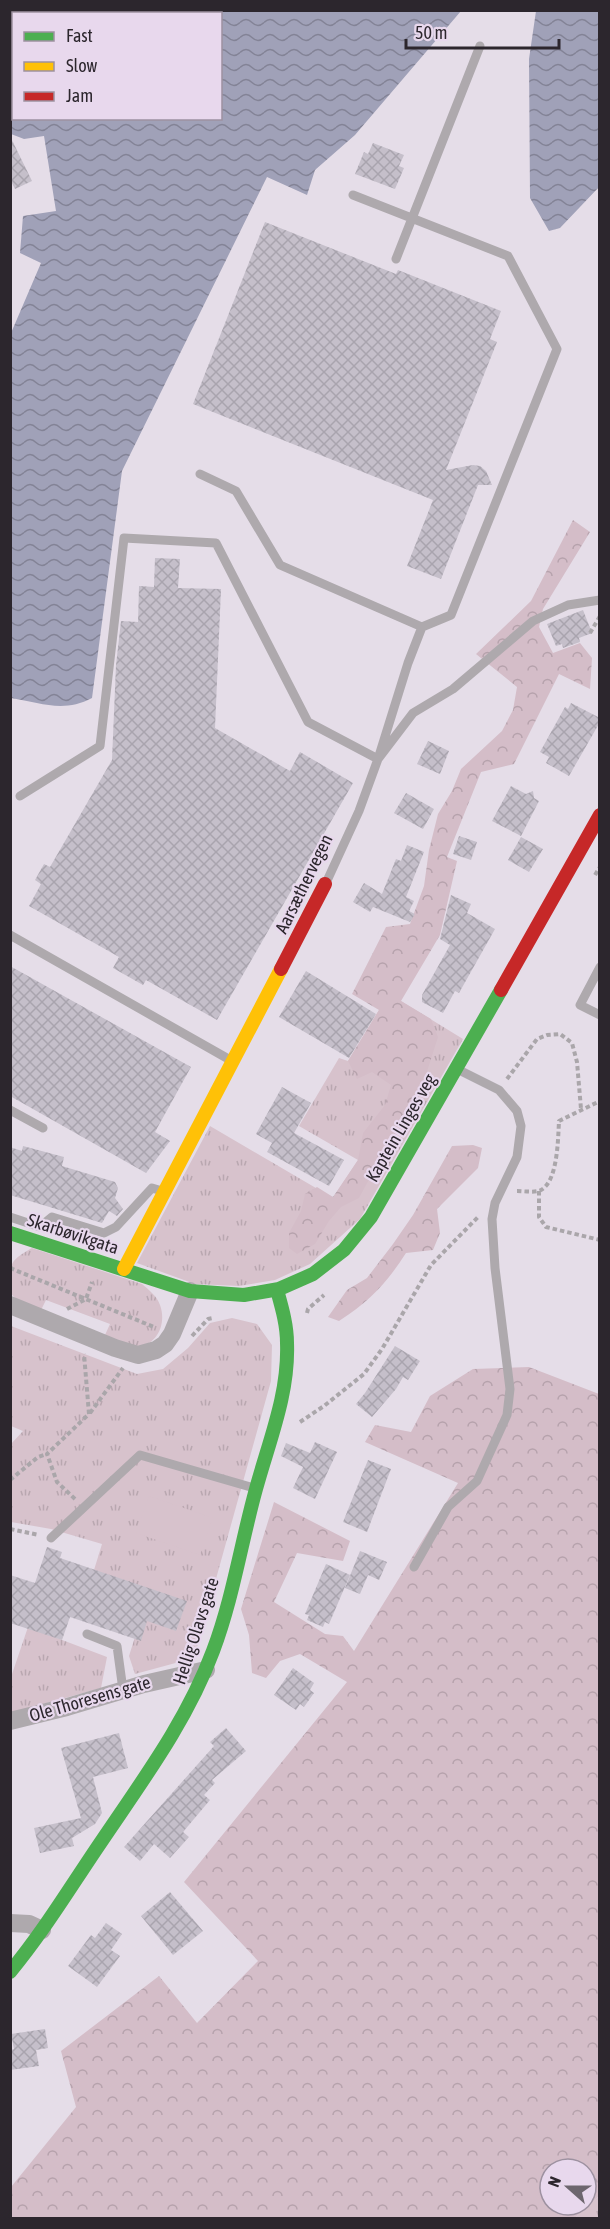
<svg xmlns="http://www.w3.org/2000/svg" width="610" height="2229" viewBox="0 0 610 2229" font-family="'Asap Condensed',sans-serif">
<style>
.grass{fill:url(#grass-tufts)}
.forest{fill:url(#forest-crowns);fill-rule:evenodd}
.pitch{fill:#d7c2cc}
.water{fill:url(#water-waves);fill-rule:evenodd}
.building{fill:url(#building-cross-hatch)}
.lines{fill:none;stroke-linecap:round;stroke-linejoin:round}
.path{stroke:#aaa6aa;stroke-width:4;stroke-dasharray:4.5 3;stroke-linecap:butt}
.lane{stroke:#aea9ad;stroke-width:9}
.street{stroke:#aea9ad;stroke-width:18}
.fast{stroke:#4caf50;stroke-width:14}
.slow{stroke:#ffc107;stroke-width:14}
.jam{stroke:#c62828;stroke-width:14}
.labels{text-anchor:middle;stroke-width:4.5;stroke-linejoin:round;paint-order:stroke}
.street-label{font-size:18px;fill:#2c262d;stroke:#e8d8ed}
</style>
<defs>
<pattern id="grass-tufts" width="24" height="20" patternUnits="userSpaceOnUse" patternTransform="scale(1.5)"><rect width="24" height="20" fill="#d7c2cc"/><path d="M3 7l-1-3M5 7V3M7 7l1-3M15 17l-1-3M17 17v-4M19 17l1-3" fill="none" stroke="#b9a7b0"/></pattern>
<pattern id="forest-crowns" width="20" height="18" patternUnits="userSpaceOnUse" patternTransform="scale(1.5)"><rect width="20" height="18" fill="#d4bdc8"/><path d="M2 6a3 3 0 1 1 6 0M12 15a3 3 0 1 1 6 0" fill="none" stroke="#b6a2ac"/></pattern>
<pattern id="water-waves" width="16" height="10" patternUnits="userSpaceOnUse" patternTransform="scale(1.5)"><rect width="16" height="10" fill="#a0a1b8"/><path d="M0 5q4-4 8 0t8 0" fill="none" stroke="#838396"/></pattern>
<pattern id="building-cross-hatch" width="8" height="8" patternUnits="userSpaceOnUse" patternTransform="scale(1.5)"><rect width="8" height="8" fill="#c5bfca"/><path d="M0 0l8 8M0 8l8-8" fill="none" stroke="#a9a4ae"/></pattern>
</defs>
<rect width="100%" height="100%" fill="#e5dde8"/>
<path class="grass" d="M 401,1001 L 463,1039 L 360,1219 L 310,1264 L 275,1280 L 239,1286 L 195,1284 L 137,1263 L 210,1126 L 333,1198 L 358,1160 L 299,1126 L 339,1058 L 348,1061 L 379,1010 Z
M 32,1248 L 142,1284 C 149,1290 157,1296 160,1305 C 167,1324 157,1346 136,1347 C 127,1347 114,1339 105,1335 L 110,1324 L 46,1300 L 41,1310 L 20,1302 L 11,1294 C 11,1266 5,1263 32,1248 Z
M 232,1318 L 257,1324 L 272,1345 L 271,1381 L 194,1658 L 135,1674 L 129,1656 L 141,1618 L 94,1570 L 102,1544 L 51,1529 L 11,1522 L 11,1444 L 23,1431 L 11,1426 L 11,1326 L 137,1374 L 163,1369 L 188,1348 L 210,1323 Z
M 28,1627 L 107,1657 L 101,1688 L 11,1713 L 11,1677 Z
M 599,2196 L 599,2218 L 575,2218 Z"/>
<path class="forest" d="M 573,520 L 590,532 L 543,609 L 539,627 L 553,653 L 580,643 L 592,658 L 590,689 L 559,674 L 514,764 L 481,772 L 447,857 L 457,861 L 440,935 L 401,1001 L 431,1019 L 438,1037 L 416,1106 L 399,1131 L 391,1139 L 359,1198 L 341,1207 L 329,1221 L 315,1244 L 297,1254 L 289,1248 L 289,1233 L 301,1211 L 305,1194 L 317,1187 L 333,1197 L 358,1160 L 363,1133 L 385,1105 L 391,1085 L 372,1072 L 357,1079 L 348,1061 L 379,1010 L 352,994 L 386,927 L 410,924 L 424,886 L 429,850 L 438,814 L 452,791 L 461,769 L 502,731 L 513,710 L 517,687 L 476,654 L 531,601 Z
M 473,1145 L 482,1148 L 478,1168 L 437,1209 L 440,1233 L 433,1250 L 406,1253 C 386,1284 370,1301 339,1321 L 328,1317 L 347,1290 L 367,1278 L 393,1244 L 413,1215 L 452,1146 Z
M 529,1367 L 599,1394 L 599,2196 L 575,2218 L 11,2218 L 11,2187 L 76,2107 L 61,2051 L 159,1976 L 197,2023 L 258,1961 L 184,1882 L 347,1682 L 300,1654 L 280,1661 L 266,1678 L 252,1673 L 249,1635 L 241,1609 L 274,1502 L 350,1541 L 343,1561 L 297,1553 L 274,1602 L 325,1634 L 343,1636 L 354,1651 L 458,1483 L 365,1442 L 375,1425 L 411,1432 L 430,1396 L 473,1369 ZM 550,2169 L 586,2169 L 586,2205 L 550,2205 Z"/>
<path class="pitch" d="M 149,1496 L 213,1518 L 200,1555 L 136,1533 Z"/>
<path class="water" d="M 11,10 L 461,11 L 355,135 L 315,170 L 307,195 L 267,177 L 122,471 L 92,698 C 64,713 41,703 11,698 L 11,333 L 41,263 L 20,253 L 23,216 L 56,211 L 44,136 L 24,139 L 11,134 ZM 14,14 L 220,14 L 220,118 L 14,118 Z
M 536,11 L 599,11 L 599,187 L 560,228 L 549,231 L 530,198 L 529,59 Z"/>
<path class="building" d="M 10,136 L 32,181 L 15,189 L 10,179 Z
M 373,143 L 404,155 L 399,166 L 404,168 L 395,189 L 355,174 L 364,152 L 368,154 Z
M 265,222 L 396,274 L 398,270 L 501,311 L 490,339 L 497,342 L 446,470 L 473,465 L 480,466 L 486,471 L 492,485 L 478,485 L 441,579 L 407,566 L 433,500 L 193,404 Z
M 155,558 L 180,559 L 178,588 L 221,589 L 215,728 L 290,771 L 300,752 L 353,783 L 217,1020 L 146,980 L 143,985 L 113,968 L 119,957 L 29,906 L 41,884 L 35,880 L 44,864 L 50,867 L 112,760 L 116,665 L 121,621 L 138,622 L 139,586 L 154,587 Z
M 583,610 L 592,633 L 579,638 L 580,642 L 563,648 L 562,644 L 556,646 L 547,624 Z
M 571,703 L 600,718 L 600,722 L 569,776 L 546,763 L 549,757 L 540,752 L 565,707 L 568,709 Z
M 428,741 L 449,751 L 440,774 L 417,764 Z
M 511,786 L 526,794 L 533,791 L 534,798 L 539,801 L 521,836 L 492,821 Z
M 406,793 L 434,809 L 423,829 L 394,813 Z
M 459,836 L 477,842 L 471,860 L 453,854 Z
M 521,837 L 543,849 L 529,872 L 508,860 Z
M 407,845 L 424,852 L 406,897 L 414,901 L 409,911 L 415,914 L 410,922 L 373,907 L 370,912 L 353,902 L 364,883 L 382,894 L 396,859 L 401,861 Z
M 451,895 L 471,904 L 467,913 L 495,929 L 459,993 L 455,991 L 443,1013 L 422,1002 L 422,995 L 450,945 L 440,939 Z
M 10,966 L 191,1067 L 155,1132 L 170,1141 L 146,1173 L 10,1096 Z
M 306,971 L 376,1014 L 349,1058 L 279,1017 Z
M 282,1087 L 311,1103 L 294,1133 L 344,1160 L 329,1186 L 267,1152 L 272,1143 L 256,1134 Z
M 23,1146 L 64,1157 L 62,1166 L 115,1182 L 118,1188 L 115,1198 L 123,1209 L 117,1216 L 109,1211 L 102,1223 L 10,1195 L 10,1147 L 22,1151 Z
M 395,1346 L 420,1361 L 408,1380 L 403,1377 L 396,1389 L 372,1417 L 356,1404 L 365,1393 Z
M 315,1442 L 337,1452 L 315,1499 L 293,1488 L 303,1467 L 281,1456 L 286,1443 L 310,1453 Z
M 368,1460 L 391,1469 L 367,1532 L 343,1522 Z
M 47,1547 L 62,1552 L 60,1558 L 187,1601 L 176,1631 L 147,1621 L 141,1641 L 70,1617 L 62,1640 L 10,1623 L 10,1575 L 35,1583 Z
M 360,1551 L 387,1562 L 379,1580 L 368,1575 L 360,1594 L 345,1588 Z
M 326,1564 L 350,1575 L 329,1624 L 325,1622 L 323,1627 L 307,1620 L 309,1615 L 305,1614 Z
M 293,1668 L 314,1683 L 310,1690 L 314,1693 L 304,1707 L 300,1704 L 296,1710 L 274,1695 Z
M 226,1728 L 246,1751 L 212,1780 L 215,1783 L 204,1795 L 210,1800 L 183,1832 L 189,1837 L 170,1858 L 154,1844 L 140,1861 L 124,1847 L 214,1746 L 210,1742 Z
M 119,1733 L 128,1768 L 93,1777 L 102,1813 L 95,1824 L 72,1838 L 74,1846 L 40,1853 L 34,1828 L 81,1818 L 61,1748 Z
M 170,1892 L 203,1931 L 173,1955 L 141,1916 Z
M 106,1923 L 122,1934 L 111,1950 L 120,1956 L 97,1987 L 68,1966 L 91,1935 L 95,1938 Z
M 45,2029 L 48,2048 L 36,2050 L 39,2066 L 10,2070 L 10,2050 L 14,2049 L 11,2034 Z"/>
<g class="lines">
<path class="path" d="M 590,633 L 600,616
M 595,875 L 600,867
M 507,1079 L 537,1039 L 547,1035 L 560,1034 L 572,1043 L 577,1062 L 581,1109
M 517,1191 C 524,1191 535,1193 541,1190 C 558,1181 558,1138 559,1121 L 600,1101
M 539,1191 L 539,1217 L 546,1227 L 600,1240
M 10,1268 L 154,1327
M 67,1309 L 86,1299 L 92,1282
M 307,1313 L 308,1309 L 324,1295
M 192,1336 L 208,1319 L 213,1318
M 90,1413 L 123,1368
M 300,1422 L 324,1406 L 364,1374 L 382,1349 L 431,1265 L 478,1217
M 10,1480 L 38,1457 L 47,1454
M 75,1499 L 57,1482 L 47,1454 L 89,1414 L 84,1354
M 10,1529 L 39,1535"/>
<path class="lane" d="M 396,259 L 480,46
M 200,474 L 236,491 L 280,565 L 422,627
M 20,796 L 100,746 L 124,538 L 216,543 L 308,722 L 378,759 L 408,663 L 422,627 L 451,615 L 557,349 L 508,256 L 353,195
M 326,883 L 359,811 L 378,759 L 413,713 L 453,689 L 533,621 L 568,605 L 600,600
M 10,935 L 232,1061
M 600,967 L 580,1005 L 600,1015
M 10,1110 L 43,1128
M 10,1217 L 40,1227 L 52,1217 L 104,1233 L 116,1227 L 152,1188 L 162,1191
M 51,1538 L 140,1455 L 254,1488
M 414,1567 L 448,1507 L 477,1481 L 507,1415 L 510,1389 L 495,1268 L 492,1219 L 495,1203 L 517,1157 L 521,1126 L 517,1111 L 499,1090 L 459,1070
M 87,1634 L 117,1646 L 123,1690"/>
<path class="street" d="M 10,1305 L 115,1348 L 138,1355 L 156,1350 L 165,1344 L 172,1334 L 190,1291
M 10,1721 L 67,1707 L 144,1684 L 206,1670
M 10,1923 L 29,1924 L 42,1930"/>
<path class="fast" d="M 10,1233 L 190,1291 L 244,1295 L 279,1289 L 313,1274 L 344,1250 L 371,1217 L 501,990
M 10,1972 C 44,1931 71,1886 101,1842 C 142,1781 187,1721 213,1651 C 233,1598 241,1543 256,1489 C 269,1441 289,1394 287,1343 C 287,1325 282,1308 277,1290"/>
<path class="slow" d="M 124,1269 L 281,969"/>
<path class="jam" d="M 281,969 L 325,884
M 501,990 L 600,815"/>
</g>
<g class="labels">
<g class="street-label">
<text transform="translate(304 884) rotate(-64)" y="6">Aarsæthervegen</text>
<text transform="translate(401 1128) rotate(-60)" y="6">Kaptein Linges veg</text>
<text transform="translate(73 1234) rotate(18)" y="6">Skarbøvikgata</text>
<text transform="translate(196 1631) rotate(-72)" y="6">Hellig Olavs gate</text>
<text transform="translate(90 1699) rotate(-16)" y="6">Ole Thoresens gate</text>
</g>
</g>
<rect width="610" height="2229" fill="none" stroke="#2c262d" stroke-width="24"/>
<rect x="12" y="12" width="210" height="108" fill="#e8d8ed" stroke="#9d91a0" stroke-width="1.5"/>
<rect x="24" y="32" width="30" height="9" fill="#4caf50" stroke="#9d91a0" stroke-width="1.5"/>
<text x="66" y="42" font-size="18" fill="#2c262d">Fast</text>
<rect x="24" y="62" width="30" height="9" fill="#ffc107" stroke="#9d91a0" stroke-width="1.5"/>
<text x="66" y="72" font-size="18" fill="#2c262d">Slow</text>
<rect x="24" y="92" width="30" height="9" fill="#c62828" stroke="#9d91a0" stroke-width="1.5"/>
<text x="66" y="102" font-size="18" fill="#2c262d">Jam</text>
<g transform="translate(568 2187) rotate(291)"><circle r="28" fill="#e8d8ed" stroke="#9d91a0" stroke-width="1.5"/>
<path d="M0-4.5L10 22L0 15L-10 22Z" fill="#6d666e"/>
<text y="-9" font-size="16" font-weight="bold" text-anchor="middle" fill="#2c262d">N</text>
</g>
<path d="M406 39v9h153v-9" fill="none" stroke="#2c262d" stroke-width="3"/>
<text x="415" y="39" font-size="18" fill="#2c262d" stroke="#e8d8ed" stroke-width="4.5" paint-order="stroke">50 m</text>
</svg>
